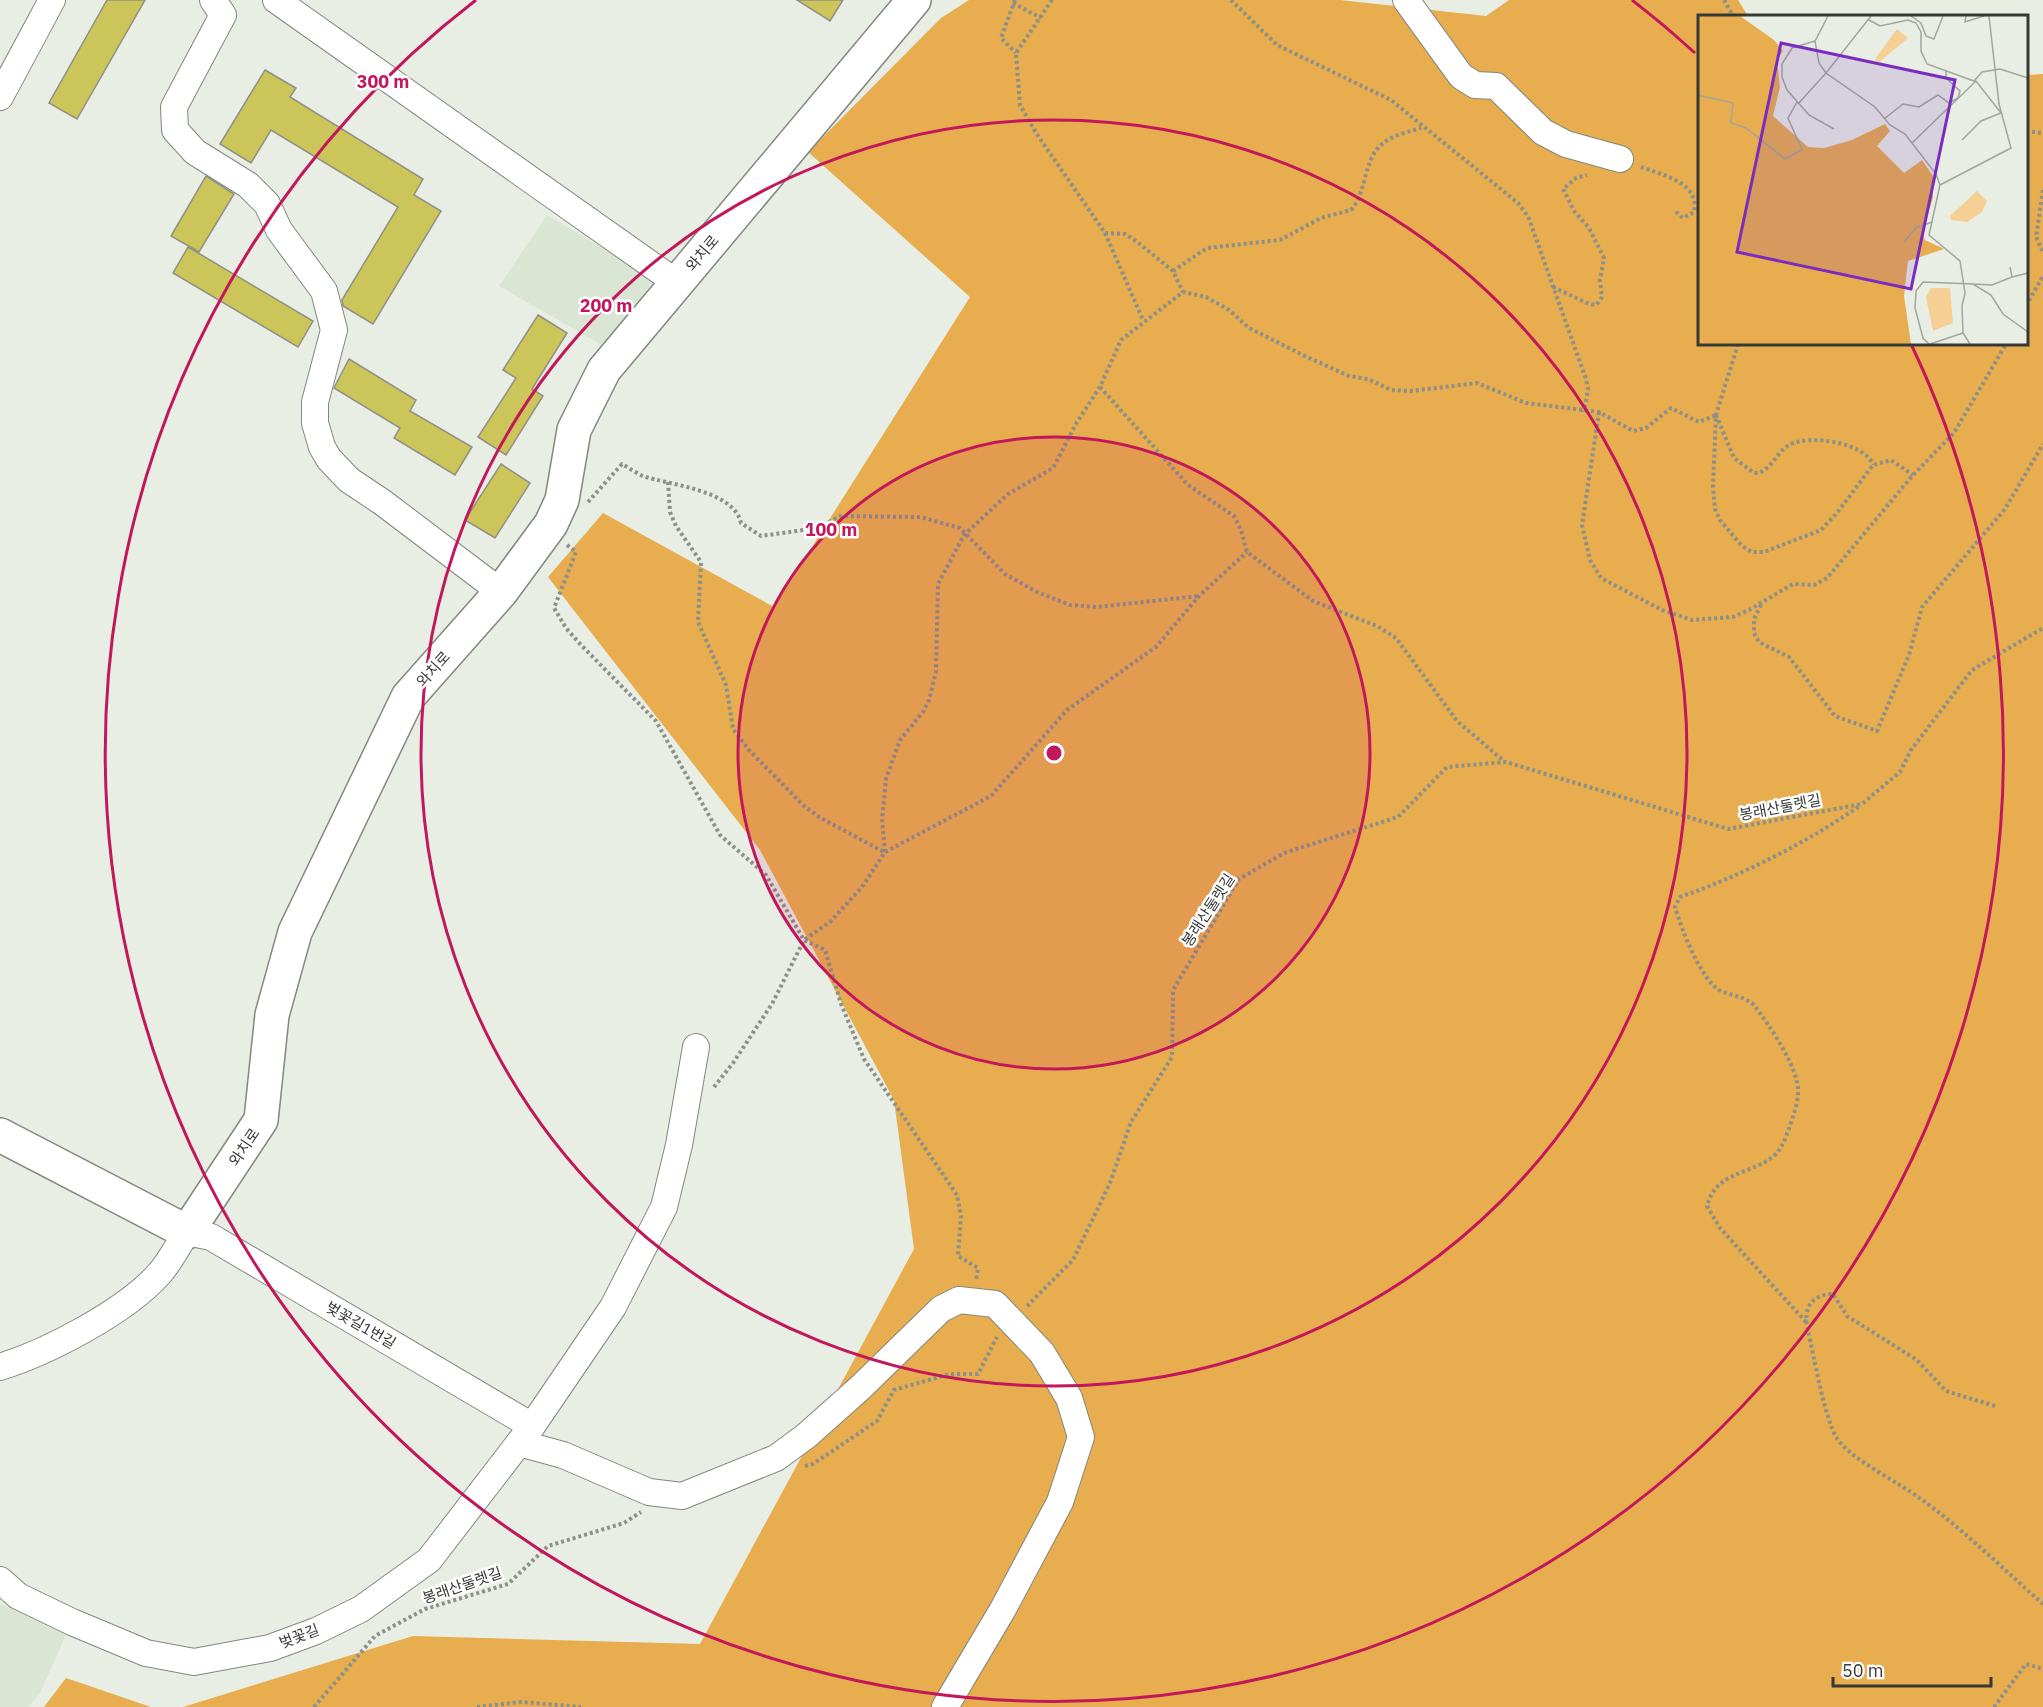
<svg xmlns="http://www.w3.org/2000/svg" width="2043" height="1707" font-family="'IBM Plex Sans','Noto Sans KR',sans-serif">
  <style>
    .built { fill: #dae5d4 }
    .forest { fill: #e7ad4e }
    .building { fill: #ccc559; stroke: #919086; stroke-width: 1.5 }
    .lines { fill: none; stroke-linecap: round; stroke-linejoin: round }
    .minor-casing { stroke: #82887e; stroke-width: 28 }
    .major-casing { stroke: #82887e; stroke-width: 36 }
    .path { stroke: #8c9089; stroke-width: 4; stroke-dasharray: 3 3; stroke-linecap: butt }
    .minor { stroke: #fff; stroke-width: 26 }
    .major { stroke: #fff; stroke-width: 33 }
    .ring { fill: none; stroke: #c2185b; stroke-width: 3 }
    .labels { text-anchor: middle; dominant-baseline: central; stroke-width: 5; stroke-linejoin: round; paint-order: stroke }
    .street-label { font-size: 15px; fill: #363935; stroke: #fff }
    .inset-road { fill: none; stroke: #a1a69e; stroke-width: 1.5 }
    .view { fill: #7b2cbf; fill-opacity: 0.15; stroke: #7b2cbf; stroke-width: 3 }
    .inset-edge { fill: none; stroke: #363935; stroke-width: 3 }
    .centre { fill: #c2185b; stroke: #fff; stroke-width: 3 }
    .ring-label { font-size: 18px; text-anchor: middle; font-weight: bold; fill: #c2185b; stroke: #fff; stroke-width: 5; stroke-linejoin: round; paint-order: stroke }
  </style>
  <rect width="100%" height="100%" fill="#e8eee4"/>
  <!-- built -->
  <g class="built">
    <polygon points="547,215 654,279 607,348 499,286"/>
    <polygon points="0,1604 69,1628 40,1693 28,1707 0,1707"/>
  </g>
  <!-- forest -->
  <g class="forest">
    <polygon points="969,0 1340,0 1486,16 1509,0 1738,0 1748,16 1700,16 1700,344 2026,344 2027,75 2043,74 2043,1707 183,1707 413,1636 700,1644 914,1249 894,1100 760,850 548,577 603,513 774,607 970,297 808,152 941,18"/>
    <polygon points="66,1678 151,1707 44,1707"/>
  </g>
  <!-- building -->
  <g class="building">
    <polygon points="107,0 145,0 77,119 49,103"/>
    <polygon points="797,0 843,0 830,21"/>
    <polygon points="265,70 296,88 290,97 423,179 414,195 441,211 373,324 343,306 342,300 398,207 271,130 251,163 220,144"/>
    <polygon points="206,176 234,194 199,252 171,236"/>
    <polygon points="188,247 313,321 298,347 173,273"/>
    <polygon points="538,315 567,333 532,389 543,396 506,455 478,437 516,378 503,370"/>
    <polygon points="349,359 416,400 410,411 472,447 455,475 394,438 400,428 334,388"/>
    <polygon points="501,464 530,483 495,538 465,520"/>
  </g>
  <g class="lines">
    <defs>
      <g id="minor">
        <polyline points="213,0 223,15 174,107 175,130 195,152 248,185 267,204 279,230 324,291 334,330 315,402 315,423 322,447 329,459 349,480 382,502 501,592"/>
        <polyline points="276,0 677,283"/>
        <polyline points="1406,0 1461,76 1475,85 1496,86 1543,132 1566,144 1620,159"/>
        <polyline points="0,97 52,0"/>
        <path d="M0,1367C48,1352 125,1312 159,1274C170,1262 178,1245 187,1232L211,1237L532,1426"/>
        <polyline points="519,1443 563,1455 649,1492 682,1496 776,1458 806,1436 861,1387 941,1309 959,1300 995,1304 1042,1353 1069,1398 1081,1437 1060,1502 1003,1609 945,1707"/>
        <polyline points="0,1580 18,1596 72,1622 146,1653 194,1662 270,1648 316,1631 361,1609 429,1560 532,1426 613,1307 664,1207 679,1145 696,1047"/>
      </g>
      <polyline id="major" points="0,1135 187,1232 261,1120 272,1015 295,932 408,697 501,592 551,524 562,500 574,430 604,370 914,0"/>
    </defs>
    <!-- minor casing -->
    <use href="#minor" class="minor-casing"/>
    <!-- major casing -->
    <use href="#major" class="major-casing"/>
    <!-- path -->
    <g class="path">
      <polyline points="1015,0 1001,38 1016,53"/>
      <polyline points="1052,0 1016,53 1020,105 1036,133 1105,233 1143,320"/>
      <polyline points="1231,0 1277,45 1391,100 1518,203 1528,216 1586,379 1588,389 1584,412"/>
      <polyline points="1724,0 1733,16"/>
      <polyline points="1013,3 1041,18"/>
      <polyline points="2026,131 2043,133"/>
      <path d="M1641,167C1662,175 1700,182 1694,212L1683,218L1674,210"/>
      <polyline points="2043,190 2036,237 2043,252"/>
      <polyline points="1105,233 1125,234 1136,241 1173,271 1183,292"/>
      <path d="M1173,271L1207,248L1280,240L1321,218L1351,210C1367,192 1363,161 1381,145C1392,135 1408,132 1421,128"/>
      <polyline points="1553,287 1589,304 1596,305 1602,297 1600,280 1604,258 1589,228 1574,211 1563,189 1576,178 1587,175"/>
      <polyline points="2026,306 2043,276"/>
      <polyline points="1738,344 1716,415 1713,487 1715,509 1720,520 1742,546 1752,552 1764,552 1821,530 1837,513 1873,465 1891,460 1913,475"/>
      <polyline points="1100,387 1188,485 1234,516 1241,530 1247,552 1313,601 1377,626 1396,638 1457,721 1505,762"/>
      <polyline points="1599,412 1582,525 1590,560 1601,578 1662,610 1692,620 1733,617 1749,610 1793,584 1814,585 1827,578 1913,475 1954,433 2006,344"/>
      <path d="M1716,415L1734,458L1754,473C1770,474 1776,452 1789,445C1808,434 1865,442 1873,465"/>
      <polyline points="668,482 670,512 676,526 701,562 698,622 726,685 733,729 749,750 804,806 819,817 884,852"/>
      <path d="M588,502L622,464C629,468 636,473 643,476C669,485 734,490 741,523L761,536L818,528L840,516L920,517L960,528L1005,574L1037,592L1070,605L1097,607L1199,596"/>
      <polyline points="567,545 576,552 554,608 566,628 581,645 656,721 720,835 766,875 804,940 825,950 841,1004 864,1059 957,1195 961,1216 958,1256 978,1268 976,1281"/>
      <polyline points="1761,605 1754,619 1754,633 1759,642 1789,657 1835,716 1877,731 1909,655 1922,607 2005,509 2043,444"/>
      <polyline points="885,852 882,819 886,779 900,740 923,712 929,700 936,672 938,584 964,535 1008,494 1053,468 1077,422 1100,387 1121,340 1183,292 1206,297 1229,310 1249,328 1307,357 1349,376 1368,379 1391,390 1411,391 1477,383 1526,403 1599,412 1633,431 1646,428 1671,408 1699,422 1716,415"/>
      <polyline points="714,1087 733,1063 772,1004 804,940 830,922 862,887 885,852 991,796 1067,710 1156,647 1199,596 1247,552"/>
      <polyline points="1027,1306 1073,1260 1110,1183 1131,1122 1172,1057 1173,990 1239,879 1284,853 1398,817 1447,767 1506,762 1728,829 1862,804 1900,772 1911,750 1972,670 2043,628"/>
      <path d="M1806,1322L1720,1228L1707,1206C1716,1172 1746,1176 1771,1158C1780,1152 1784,1142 1788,1131C1793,1117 1801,1097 1797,1082C1792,1059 1768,1023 1754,1005C1744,996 1731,996 1719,990C1700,978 1681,928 1675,907L1680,897C1743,875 1806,843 1861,805"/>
      <path d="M1995,1406L1946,1391L1917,1360L1847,1316L1833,1294C1810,1295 1803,1309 1808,1330C1814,1357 1824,1415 1836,1437C1848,1458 1900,1483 1921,1499C1964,1530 2003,1569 2043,1604"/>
      <polyline points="805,1466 813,1464 877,1421 894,1390 950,1374 978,1374 997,1337"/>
      <polyline points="314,1707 375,1636 425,1609 508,1584 548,1546 624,1523 641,1512"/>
      <polyline points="477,1707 521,1702 581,1707"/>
      <polyline points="1994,1707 2026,1664 2043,1669"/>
    </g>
    <!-- minor -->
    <use href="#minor" class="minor"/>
    <!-- major -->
    <use href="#major" class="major"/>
  </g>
  <!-- distance rings -->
  <circle cx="1054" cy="753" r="316" fill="#c2185b" fill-opacity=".12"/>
  <g class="ring">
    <circle cx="1054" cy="753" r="316"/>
    <circle cx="1054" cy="753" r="633"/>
    <path d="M1632 0A949 949 0 0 1 1695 53M1911 344A949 949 0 1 1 476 0"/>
  </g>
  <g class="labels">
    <!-- street labels -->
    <g class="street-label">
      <text transform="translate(702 253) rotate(-50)">와치로</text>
      <text transform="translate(433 669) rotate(-48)">와치로</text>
      <text transform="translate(1780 807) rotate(-11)">봉래산둘렛길</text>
      <text transform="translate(1208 910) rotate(-57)">봉래산둘렛길</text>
      <text transform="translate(244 1147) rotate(-56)">와치로</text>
      <text transform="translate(361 1325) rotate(30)">벚꽃길1번길</text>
      <text transform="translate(462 1585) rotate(-19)">봉래산둘렛길</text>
      <text transform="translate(299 1636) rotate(-21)">벚꽃길</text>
    </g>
  </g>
  <!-- overview -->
  <g transform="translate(1698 15)">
    <rect width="330" height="330" fill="#e8eee4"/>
    <path d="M199,14L210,23L180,48L177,44ZM279,176L289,186L284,197L269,207L253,205L252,201ZM233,273H252L255,308L235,316L228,282Z" fill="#f6cf94"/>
    <path d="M0,1H42L76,25L85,36L79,45L82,72L75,101L110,132L126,133L154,125L187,109L192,116L179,131L206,158L224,145L235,161V183L224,217L227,225L246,234L210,246L206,281L213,329H0Z" fill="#e7ad4e"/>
    <path class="inset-road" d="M173,1L128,58L177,92L192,110L207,119L238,159L242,170L231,220L262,246L267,278L264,291L265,318L272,329M213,1L223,8L228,21L236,24L245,1M268,1L267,7L286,1M171,5L182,11L210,5L218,8L223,17V36L229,49L276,66L284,57L302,54L330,63M117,26L94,33L84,49V62L89,75L111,100L136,114M0,80L35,88L33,108L48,113L87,144L104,135L90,103L99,87M100,89L128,58L121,48L117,26L130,1M186,104L205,89L221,92L240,80L251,88L260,83L262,76L248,63V55M264,125L283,106L303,98M214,128L278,66L303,98M242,170L313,133L301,89L291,1M206,227L218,213L234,207M312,252L314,262L330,258M275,269L294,270L314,262M231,329L225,323L217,293L218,276L225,267L275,269L293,280L305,299L330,317M232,329L265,318"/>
    <path class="view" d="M83,28L257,65L213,274L39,237Z"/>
    <rect width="330" height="330" class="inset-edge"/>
  </g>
  <circle cx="1054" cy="753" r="9" class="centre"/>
  <g class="ring-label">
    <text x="383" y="88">300 m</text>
    <text x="606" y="312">200 m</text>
    <text x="831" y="536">100 m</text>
  </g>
  <!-- scale -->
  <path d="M1833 1677v9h158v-9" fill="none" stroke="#363935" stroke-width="3"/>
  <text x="1842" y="1677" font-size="18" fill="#363935" stroke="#ffffff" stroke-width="4.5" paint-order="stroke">50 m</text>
</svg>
